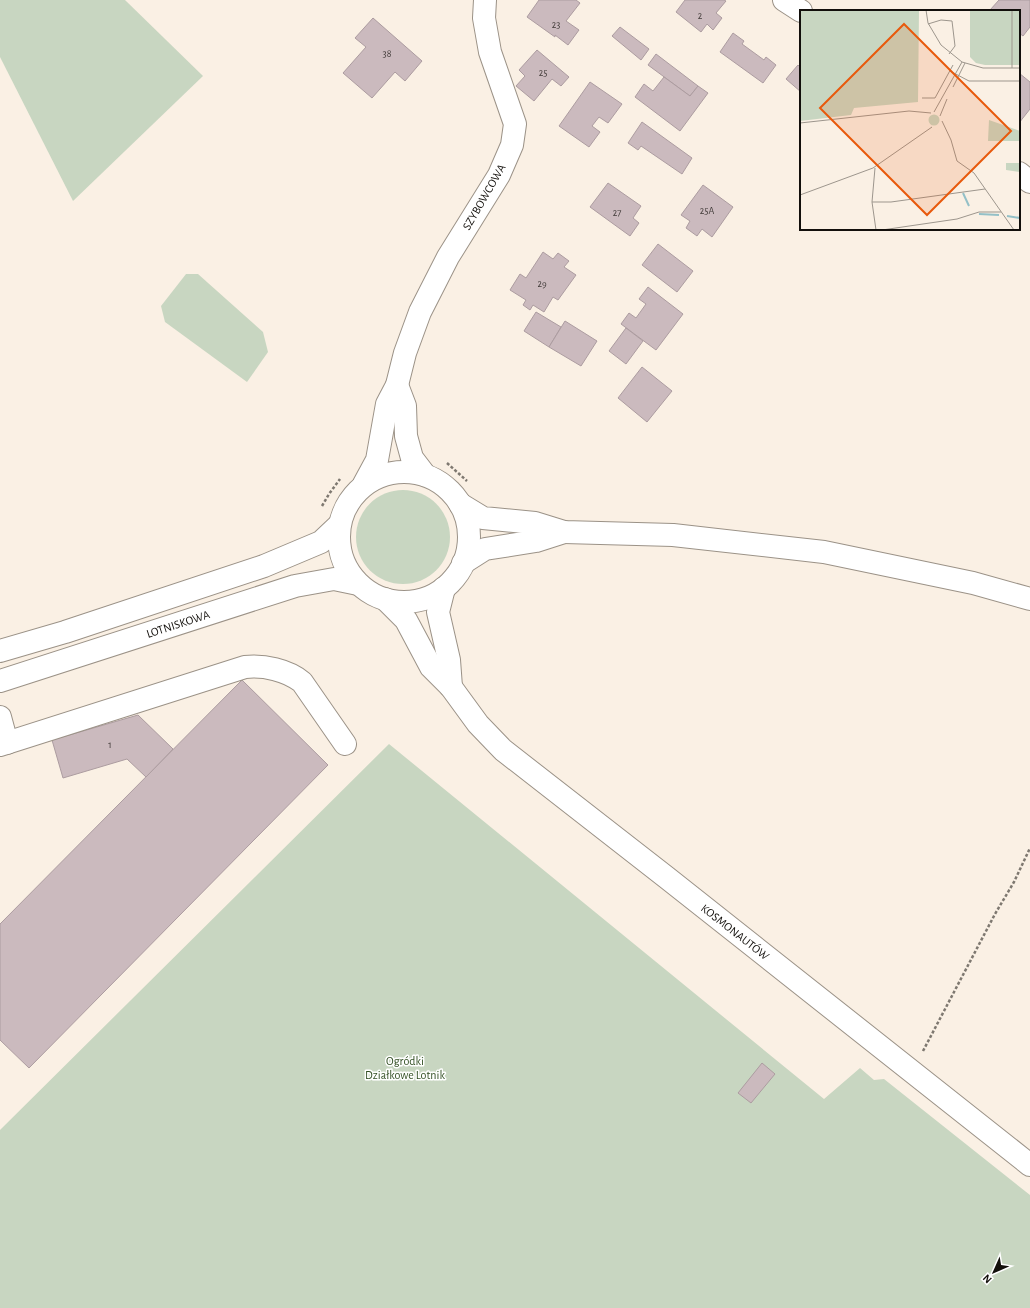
<svg xmlns="http://www.w3.org/2000/svg" width="1030" height="1308" font-family="'Alegreya Sans',sans-serif">
  <style>
    .green { fill: #c8d6c1 }
    .building { fill: #cbbabe; stroke: #ac9ca0 }
    .lines { fill: none; stroke-linecap: round; stroke-linejoin: round }
    .minor-casing { stroke: #9b9287; stroke-width: 24 }
    .major-casing { stroke: #9b9287; stroke-width: 24 }
    .path { stroke: #7e7870; stroke-width: 2.5; stroke-dasharray: 3 2; stroke-linecap: butt }
    .minor { stroke: #fff; stroke-width: 22 }
    .major { stroke: #fff; stroke-width: 22 }
    .labels { text-anchor: middle; dominant-baseline: central; stroke-width: 3; stroke-linejoin: round; paint-order: stroke }
    .number-label { font-size: 10px; fill: #403a38 }
    .street-label { font-size: 12px; fill: #120f0b; stroke: #fff }
    .park-label { font-size: 12px; fill: #324f23; stroke: #fff }
    .inset-river { fill: none; stroke: #94c0c7; stroke-width: 2 }
    .inset-road { fill: none; stroke: #9d968d; stroke-width: 1 }
    .view { fill: #e8590c; fill-opacity: 0.15; stroke: #e8590c; stroke-width: 2 }
    .inset-edge { fill: none; stroke: #120f0b; stroke-width: 2 }
  </style>
  <rect width="100%" height="100%" fill="#faf0e4"/>
  <!-- green -->
  <g class="green">
    <polygon points="0,0 125,0 203,76 73,201 0,57"/>
    <polygon points="186,274 198,274 263,332 268,352 247,382 165,322 161,306"/>
    <circle cx="403" cy="537" r="47"/>
    <polygon points="389,744 824,1099 860,1068 874,1080 884,1079 1030,1195 1030,1308 0,1308 0,1130"/>
  </g>
  <!-- building -->
  <g class="building">
    <polygon points="539,0 576,0 580,3 566,21 579,30 568,45 555,35 555,37 527,17"/>
    <polygon points="685,0 724,0 726,1 716,13 722,18 713,30 707,24 701,32 676,12"/>
    <polygon points="999,0 1030,0 1030,27 1023,36 1019,33 1019,11 990,10"/>
    <polygon points="373,18 422,61 405,81 395,72 372,98 343,73 366,47 355,38"/>
    <polygon points="620,27 649,49 641,60 612,36"/>
    <polygon points="733,33 744,41 742,44 764,60 766,57 776,65 763,83 720,52"/>
    <polygon points="537,50 569,77 561,86 552,79 534,101 516,86 525,76 519,70"/>
    <polygon points="656,54 698,86 690,96 648,65"/>
    <polygon points="798,65 801,68 801,92 786,79"/>
    <polygon points="1019,73 1030,82 1030,109 1019,123"/>
    <polygon points="664,77 690,96 698,86 708,93 680,131 635,97 644,84 653,91"/>
    <polygon points="590,82 622,104 608,123 599,117 592,126 600,132 589,147 559,126"/>
    <polygon points="642,122 692,158 682,174 641,146 638,150 628,143"/>
    <polygon points="608,183 641,206 633,218 639,223 630,236 590,207"/>
    <polygon points="703,185 733,207 712,237 702,229 697,236 686,228 690,221 681,215"/>
    <polygon points="658,244 693,271 677,292 642,265"/>
    <polygon points="543,252 553,259 558,253 569,261 564,267 576,275 558,300 553,297 544,312 533,305 530,310 523,305 526,300 510,290 520,274 526,278"/>
    <polygon points="648,287 683,314 656,350 621,324 629,313 636,318 646,304 639,299"/>
    <polygon points="536,312 561,327 549,347 524,331"/>
    <polygon points="565,321 597,341 581,366 549,347"/>
    <polygon points="626,328 643,341 626,364 609,351"/>
    <polygon points="642,367 672,391 647,422 618,398"/>
    <polygon points="242,680 328,765 29,1068 0,1040 0,924"/>
    <polygon points="138,715 173,749 146,777 127,759 63,778 52,740"/>
    <polygon points="762,1063 775,1074 751,1103 738,1093"/>
  </g>
  <g class="lines">
    <defs>
      <g id="minor">
        <polyline points="784,0 801,11"/>
        <polyline points="1019,173 1030,182"/>
        <polyline points="397,385 405,406 406,436 412,458 425,475"/>
        <polyline points="364,484 377,460 387,404 397,385 405,353 420,312 448,257 499,175 512,145 515,124 490,52 484,18 485,0"/>
        <polyline points="444,588 438,612 449,660 451,687"/>
        <polyline points="385,599 406,620 431,667 451,687 478,724 503,750 666,877 1030,1165"/>
        <polyline points="0,717 7,743"/>
        <path d="M0,745L245,667C264,665 287,670 302,682L345,744"/>
      </g>
      <g id="major">
        <circle cx="404" cy="537" r="65"/>
        <polyline points="460,504 483,518 535,523 564,532 673,535 824,552 973,583 1030,599"/>
        <polyline points="463,563 485,549 536,541 564,532"/>
        <polyline points="0,651 65,632 264,566 321,542 339,525"/>
        <polyline points="0,681 295,586 334,579 358,584"/>
      </g>
    </defs>
    <!-- minor casing -->
    <use href="#minor" class="minor-casing"/>
    <!-- major casing -->
    <use href="#major" class="major-casing"/>
    <!-- path -->
    <g class="path">
      <polyline points="447,463 467,481"/>
      <polyline points="322,506 329,494 340,479"/>
      <polyline points="923,1051 995,914 1014,882 1030,848"/>
    </g>
    <!-- minor -->
    <use href="#minor" class="minor"/>
    <!-- major -->
    <use href="#major" class="major"/>
  </g>
  <g class="labels">
    <!-- number labels -->
    <g class="number-label">
      <text x="700" y="16">2</text>
      <text x="556" y="25">23</text>
      <text x="387" y="54">38</text>
      <text x="543" y="73">25</text>
      <text x="707" y="211">25A</text>
      <text x="617" y="213">27</text>
      <text x="542" y="284">29</text>
      <text x="110" y="745">1</text>
    </g>
    <!-- street labels -->
    <g class="street-label">
      <text transform="translate(484 197) rotate(-60)">SZYBOWCOWA</text>
      <text transform="translate(178 624) rotate(-18)">LOTNISKOWA</text>
      <text transform="translate(735 932) rotate(38)">KOSMONAUTÓW</text>
    </g>
    <!-- park labels -->
    <g class="park-label">
      <text x="405" y="1061">Ogródki<tspan x="405" dy="14">Działkowe Lotnik</tspan></text>
    </g>
  </g>
  <!-- overview -->
  <g transform="translate(800 10)">
    <rect width="220" height="220" fill="#faf0e4"/>
    <path d="M0,0H119L118,92L54,98L51,105L0,111ZM170,0H220V55H185L176,53L170,47ZM128.5 110a5.5 5.5 0 1 1 11 0a5.5 5.5 0 1 1-11 0ZM189,110L220,121V131H188ZM206,153H220V162L206,160Z" fill="#c8d6c1"/>
    <path class="inset-river" d="M163,183L169,196M179,204L199,205M207,206L220,208"/>
    <path class="inset-road" d="M126,0L128,13L141,35L162,52M128,14L141,10L152,11L155,36L149,44M212,58V0M150,61L169,71H220M153,77L165,53M122,88H135L153,55M134,102L162,52L183,58H220M140,106L147,89M142,111L151,130L157,151L174,163L214,220M0,113L109,101L131,103M75,158L72,192L76,220M0,185L73,158L132,117M72,192H91L185,179M82,220L157,209L179,202H201"/>
    <path class="view" d="M104,14L211,121L127,205L20,98Z"/>
    <rect width="220" height="220" class="inset-edge"/>
  </g>
  <!-- north arrow -->
  <g transform="translate(994 1272) rotate(225)" stroke="#ffffff" stroke-width="3" paint-order="stroke">
  <path d="M0-3L7 15L0 10L-7 15Z" fill="#120f0b"/>
  <text y="-6" font-size="11" font-weight="bold" text-anchor="middle" fill="#120f0b">N</text>
  </g>
</svg>
